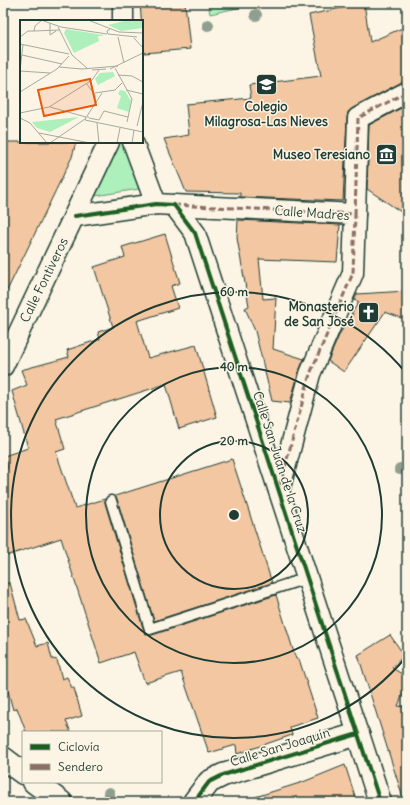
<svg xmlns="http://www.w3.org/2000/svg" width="410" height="805" font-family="Delius,sans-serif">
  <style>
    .green { fill: #adf0bb; stroke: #669678 }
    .building { fill: #f3c7a2; stroke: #1f3d34 }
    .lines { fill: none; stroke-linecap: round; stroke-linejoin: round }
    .lane-casing { stroke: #1f3d34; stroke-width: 13 }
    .street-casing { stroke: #1f3d34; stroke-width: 23 }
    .secondary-casing { stroke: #1f3d34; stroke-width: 25 }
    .lane { stroke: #fcf5e5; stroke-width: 10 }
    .street { stroke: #fcf5e5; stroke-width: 20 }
    .secondary { stroke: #fcf5e5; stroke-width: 22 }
    .quiet { stroke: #8d6e63; stroke-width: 3; stroke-dasharray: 6 3; stroke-linecap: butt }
    .cycleway-casing { stroke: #fcf5e5; stroke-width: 6 }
    .cycleway { stroke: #1b5e20; stroke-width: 4 }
    .tree { fill: #8e9f8f }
    .ring { fill: none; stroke: #1f3d34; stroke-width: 2 }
    .labels { text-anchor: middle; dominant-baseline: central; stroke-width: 3; stroke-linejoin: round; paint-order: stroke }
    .poi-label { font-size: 13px; font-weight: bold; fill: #1f3d34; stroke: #fcf5e5; text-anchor: end }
    .street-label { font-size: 13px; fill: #1f3d34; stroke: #fcf5e5 }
    .inset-road { fill: none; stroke: #a4ab9e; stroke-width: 1 }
    .view { fill: #e8590c; fill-opacity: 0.15; stroke: #e8590c; stroke-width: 2 }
    .inset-edge { fill: none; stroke: #1f3d34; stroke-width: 2 }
    .centre { fill: #1f3d34; stroke: #fcf5e5; stroke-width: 2 }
    .ring-label { font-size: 12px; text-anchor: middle; font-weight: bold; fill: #1f3d34; stroke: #fcf5e5; stroke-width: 3; stroke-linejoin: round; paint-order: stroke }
  </style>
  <rect width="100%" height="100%" fill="#fcf5e5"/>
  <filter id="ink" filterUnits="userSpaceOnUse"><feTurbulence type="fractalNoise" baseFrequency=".025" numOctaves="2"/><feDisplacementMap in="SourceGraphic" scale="8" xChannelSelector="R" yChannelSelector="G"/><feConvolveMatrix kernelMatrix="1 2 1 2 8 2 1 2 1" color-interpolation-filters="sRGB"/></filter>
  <g filter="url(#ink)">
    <!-- green -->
    <g class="green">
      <polygon points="208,3 260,3 210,14"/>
      <polygon points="120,142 125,142 139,189 95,196"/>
    </g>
    <!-- building -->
    <g class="building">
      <polygon points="140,3 185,3 190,49 144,53"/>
      <polygon points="364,3 370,42 407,26 407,81 402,82 353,108 348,112 347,118 343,201 240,197 240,193 186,192 164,139 189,135 186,104 251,98 249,85 321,76 309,15"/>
      <polygon points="407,105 407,216 367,189 369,125"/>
      <polygon points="3,142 76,142 72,157 3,299"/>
      <polygon points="238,220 340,225 337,262 259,259 263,299 276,298 273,349 304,359 299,371 290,403 272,401 255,331 245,308 249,306 237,238"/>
      <polygon points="165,234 180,283 171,286 178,308 137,321 148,358 196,345 217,417 179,429 166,384 56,419 65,449 56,452 75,508 105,499 105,503 144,631 146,634 152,635 276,595 296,659 299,659 318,718 290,727 292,735 237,754 236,745 209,753 181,672 145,683 134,652 101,663 61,538 3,557 3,476 8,467 4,456 28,448 12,391 27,385 21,370 69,357 67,350 100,339 98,332 113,327 94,267 125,257 122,247"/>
      <polygon points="407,291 407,320 385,312 344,372 328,361 340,333 353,314 351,314 359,302 354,300 357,294"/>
      <polygon points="232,459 272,583 154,621 117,499 115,496"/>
      <polygon points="3,583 10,583 20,620 26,619 37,646 48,643 52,659 57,660 62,679 67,677 72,688 74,688 82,716 66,721 71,732 26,732 17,708 13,710 8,691 3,693"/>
      <polygon points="390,635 404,655 392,668 407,677 407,684 398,706 407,707 407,797 403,798 358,655"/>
      <polygon points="345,765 357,802 253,802 252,798 303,782"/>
    </g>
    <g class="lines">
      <defs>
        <polyline id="lane" points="111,501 150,629 307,578"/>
        <g id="street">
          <polyline points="123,21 123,3"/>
          <polyline points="133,142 156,204"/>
          <polyline points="174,205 355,214 353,273 310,374 279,491"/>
          <polyline points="355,214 358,118 407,92"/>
          <polyline points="75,216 156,204 174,205 195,233 358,734"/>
          <polyline points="3,366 109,142"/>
        </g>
        <g id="secondary">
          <polyline points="3,758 23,773"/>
          <polyline points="34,782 61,802"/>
          <polyline points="194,802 209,782 223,775 358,734 380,802"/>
        </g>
      </defs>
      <!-- lane casing -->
      <use href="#lane" class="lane-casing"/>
      <!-- street casing -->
      <use href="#street" class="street-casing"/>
      <!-- secondary casing -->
      <use href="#secondary" class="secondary-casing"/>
      <!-- lane -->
      <use href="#lane" class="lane"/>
      <!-- street -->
      <use href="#street" class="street"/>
      <!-- secondary -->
      <use href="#secondary" class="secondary"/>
      <!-- quiet -->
      <g class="quiet">
        <polyline points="174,205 355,214 353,273 310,374 279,489"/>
        <polyline points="355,214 358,118 407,92"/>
      </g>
      <defs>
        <g id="cycleway">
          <polyline points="75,216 156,204 174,205 195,233 380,802"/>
          <polyline points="194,802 209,782 223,775 358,734"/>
        </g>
      </defs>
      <!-- cycleway casing -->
      <use href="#cycleway" class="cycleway-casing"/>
      <!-- cycleway -->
      <use href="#cycleway" class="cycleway"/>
    </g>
    <!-- trees -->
    <g class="tree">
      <circle cx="256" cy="15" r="6"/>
      <circle cx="208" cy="25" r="6"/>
      <circle cx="400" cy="469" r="6"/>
      <circle cx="109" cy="793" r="6"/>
    </g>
  </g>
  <!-- distance rings -->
  <g class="ring">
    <circle cx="234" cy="515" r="74"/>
    <circle cx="234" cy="515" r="148"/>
    <path d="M406 657A223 223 0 1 1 406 373"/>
  </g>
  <!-- icons -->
  <defs>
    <symbol id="school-square" viewBox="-11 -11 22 22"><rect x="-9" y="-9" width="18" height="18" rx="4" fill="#1f3d34" stroke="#fcf5e5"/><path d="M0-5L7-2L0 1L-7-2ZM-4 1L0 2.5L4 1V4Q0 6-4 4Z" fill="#fff"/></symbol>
    <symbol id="museum-square" viewBox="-11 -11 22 22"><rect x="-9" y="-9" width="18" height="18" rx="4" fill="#1f3d34" stroke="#fcf5e5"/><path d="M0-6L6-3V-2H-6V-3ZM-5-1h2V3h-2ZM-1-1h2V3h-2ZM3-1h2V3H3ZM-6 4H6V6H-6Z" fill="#fff"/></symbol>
    <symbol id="church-square" viewBox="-11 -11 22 22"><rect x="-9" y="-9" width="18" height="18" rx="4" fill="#1f3d34" stroke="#fcf5e5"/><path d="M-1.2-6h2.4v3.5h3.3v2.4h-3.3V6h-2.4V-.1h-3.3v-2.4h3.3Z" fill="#fff"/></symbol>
  </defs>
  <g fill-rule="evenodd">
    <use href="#school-square" x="254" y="72" width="25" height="25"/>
    <use href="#museum-square" x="374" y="142" width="25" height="25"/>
    <use href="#church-square" x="356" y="300" width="25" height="25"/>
  </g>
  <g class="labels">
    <!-- poi labels -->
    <g class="poi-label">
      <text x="266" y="106" text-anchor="middle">Colegio<tspan x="266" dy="15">Milagrosa-Las Nieves</tspan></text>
      <text x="370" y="154">Museo Teresiano</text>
      <text x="354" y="306">Monasterio<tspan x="354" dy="15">de San José</tspan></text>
    </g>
    <!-- street labels -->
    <g class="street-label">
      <text transform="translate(312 213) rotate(4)">Calle Madres</text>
      <text transform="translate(44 280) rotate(-64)">Calle Fontiveros</text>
      <text transform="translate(280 462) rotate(72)">Calle San Juan de la Cruz</text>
      <text transform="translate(280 747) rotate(-17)">Calle San Joaquín</text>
    </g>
  </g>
  <!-- overview -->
  <g transform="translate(20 20)">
    <rect width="123" height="123" fill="#fcf5e5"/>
    <path d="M108,0H123V8L101,11L88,5ZM46,9L83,15V16H78L79,21L54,33L44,13ZM93,52L95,56L78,65L75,59L80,53ZM100,70L105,71L111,81L109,92L97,88L101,76L98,74ZM59,97L30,112L17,108L12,102Z" fill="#adf0bb"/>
    <path class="inset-road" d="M21,0L41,7L87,14M68,0L99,12L123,13M30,3V15L36,11M38,7L52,35L68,49M90,9L87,11L88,14L117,17M14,11L40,10M0,17L8,11H14L15,6L22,0M98,17L104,43M114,18L123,28M0,24L49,34M2,35L42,44M39,47L62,49L98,46M95,48L112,79L107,102M90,49L123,33M72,50L86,49M0,51L30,53M0,51L3,24M98,55L112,56L123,62M66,63L75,75V80M106,70L123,74M0,72L37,49L49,36M75,73L95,70L102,63M30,87L66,97M0,93L29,87L72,60L79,50M67,96L82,73M69,97H66L65,100L123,112M0,98L10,103L27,123M69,98L79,100L84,91L108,97M77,103L79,123M117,106L123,82M19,113L70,123M30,123L65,99M97,123L100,108M112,123L114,110"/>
    <path class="view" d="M70,59L76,85L24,96L18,70Z"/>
    <rect width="123" height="123" class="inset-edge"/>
  </g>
  <circle cx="234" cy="515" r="6" class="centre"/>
  <g class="ring-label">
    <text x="234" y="296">60 m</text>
    <text x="234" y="371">40 m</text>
    <text x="234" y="445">20 m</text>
  </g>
  <!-- margin -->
  <rect width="410" height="805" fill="none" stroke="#fcf5e5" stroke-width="16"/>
  <rect x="8" y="8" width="394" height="789" fill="none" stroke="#1f3d34" stroke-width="1.5" filter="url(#ink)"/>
  <!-- legend -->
  <rect x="22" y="731" width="140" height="52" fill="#fcf5e5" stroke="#a4ab9e"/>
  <rect x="30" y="744" width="20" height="6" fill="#1b5e20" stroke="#a4ab9e"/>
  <text x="58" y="751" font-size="12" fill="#1f3d34">Ciclovía</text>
  <rect x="30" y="764" width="20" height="6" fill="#8d6e63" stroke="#a4ab9e"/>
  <text x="58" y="771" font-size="12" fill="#1f3d34">Sendero</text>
</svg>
